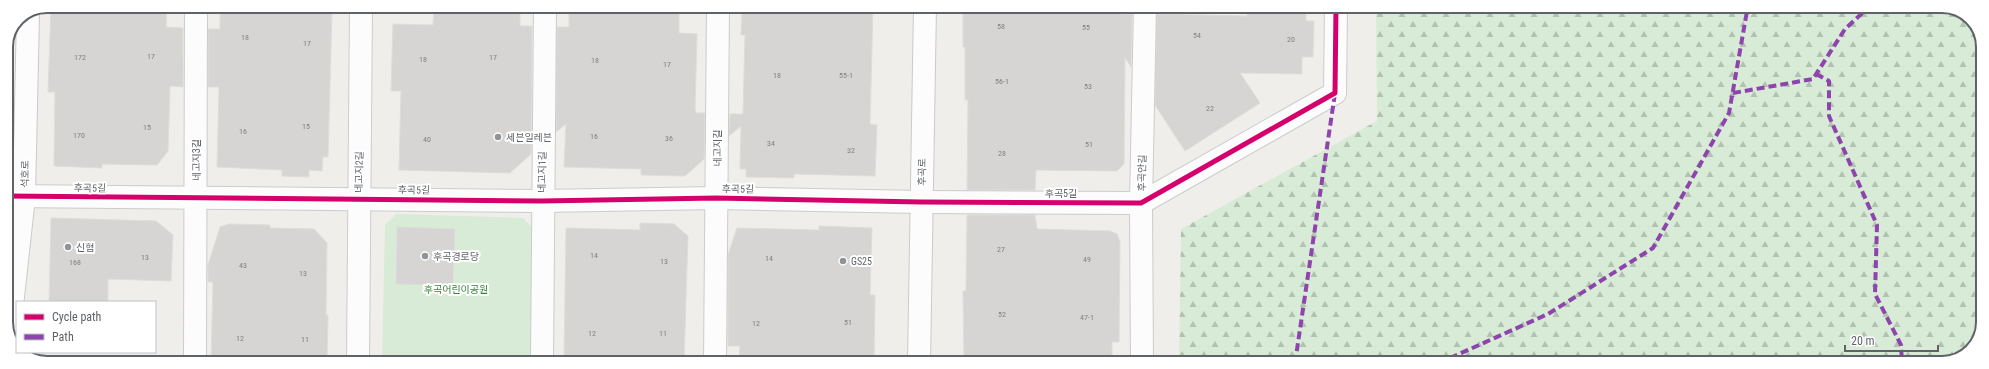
<svg xmlns="http://www.w3.org/2000/svg" width="1989" height="369" font-family="'Roboto Condensed','Noto Sans KR',sans-serif">
  <style>
    .forest { fill: url(#forest-firs) }
    .park { fill: #d8ebd6 }
    .building { fill: #d6d5d3; stroke: #deddd9 }
    .lines { fill: none; stroke-linecap: round; stroke-linejoin: round }
    .street-casing { stroke: #cbcccc; stroke-width: 24 }
    .secondary-casing { stroke: #cacacb; stroke-width: 24 }
    .street { stroke: #fdfcfc; stroke-width: 22 }
    .secondary { stroke: #fdfcfc; stroke-width: 22 }
    .quiet { stroke: #8e44ad; stroke-width: 4; stroke-dasharray: 8 4; stroke-linecap: butt }
    .cycleway-casing { stroke: #fff; stroke-width: 8 }
    .cycleway { stroke: #d6006c; stroke-width: 5 }
    .poi-dot { fill: #919496; stroke: #fff; stroke-width: 1.5 }
    .labels { text-anchor: middle; dominant-baseline: central; stroke-width: 4; stroke-linejoin: round; paint-order: stroke }
    .number-label { font-size: 8px; fill: #7e8184 }
    .poi-label { font-size: 10px; fill: #5f6368; stroke: #fff; text-anchor: start }
    .street-label { font-size: 10px; fill: #5f6368; stroke: #fff }
    .park-label { font-size: 10px; fill: #348238; stroke: #fff }
    .rim { fill: none; stroke: #5f6368; stroke-width: 2 }
  </style>
  <defs>
    <pattern id="forest-firs" width="22" height="20" patternUnits="userSpaceOnUse"><rect width="22" height="20" fill="#d8ebd6"/><path d="M5 1l3.5 6h-7zM16 11l3.5 6h-7z" fill="#b2c2b1"/></pattern>
  </defs>
  <rect width="100%" height="100%" fill="#efeeea"/>
  <!-- forest -->
  <polygon class="forest" points="1376,7 1950,7 1971,18 1983,42 1982,330 1969,353 1942,363 1179,363 1181,229 1377,121"/>
  <!-- park -->
  <polygon class="park" points="396,214 523,218 535,230 531,362 382,362 385,225"/>
  <!-- building -->
  <g class="building">
    <polygon points="51,6 167,6 166,27 183,28 183,87 170,86 168,151 157,165 102,164 102,168 54,166 55,92 48,92"/>
    <polygon points="220,6 317,6 317,10 332,11 328,157 323,157 322,171 309,170 309,177 282,176 282,170 217,167 219,87 208,87 208,29 220,29"/>
    <polygon points="434,6 520,6 520,26 532,26 531,154 510,173 399,170 401,91 391,91 393,24 433,25"/>
    <polygon points="569,6 679,6 679,33 697,34 695,109 696,113 705,113 704,159 685,176 641,175 641,169 564,167 566,124 556,132 557,27 569,27"/>
    <polygon points="742,6 873,6 870,124 877,125 875,176 794,174 794,178 746,177 746,169 740,169 741,126 729,136 730,114 743,114 745,35 741,35"/>
    <polygon points="963,6 1119,6 1119,14 1132,14 1131,67 1125,57 1124,164 1117,171 1036,170 1035,190 967,190 968,100 965,100 965,47 963,47"/>
    <polygon points="1247,6 1306,6 1306,21 1314,21 1313,57 1302,57 1302,74 1240,73 1260,103 1185,151 1155,105 1157,14 1247,16"/>
    <polygon points="967,215 1035,215 1037,229 1110,231 1117,234 1120,242 1119,342 1112,342 1112,363 964,363 963,291 966,291"/>
    <polygon points="51,218 156,221 173,235 171,281 108,279 108,302 49,302"/>
    <polygon points="640,223 674,224 688,236 684,362 617,360 617,362 564,360 566,228 640,230"/>
    <polygon points="229,224 270,225 270,228 314,229 327,243 326,315 328,315 327,362 211,362 213,282 208,282 208,265 220,227"/>
    <polygon points="819,226 872,228 870,295 875,295 874,363 739,363 740,346 728,346 728,255 737,228 819,230"/>
    <polygon points="397,227 455,229 453,285 396,284"/>
  </g>
  <g class="lines">
    <defs>
      <g id="street">
        <polyline points="6,196 542,201 716,198 921,202 1141,203 1335,93 1336,7"/>
        <polyline points="195,362 196,6"/>
        <polyline points="358,362 361,6"/>
        <polyline points="542,362 545,6"/>
        <polyline points="715,363 718,6"/>
        <polyline points="1142,363 1141,203 1145,6"/>
      </g>
      <g id="secondary">
        <polyline points="9,333 24,197 28,14"/>
        <polyline points="919,363 925,6"/>
      </g>
    </defs>
    <!-- street casing -->
    <use href="#street" class="street-casing"/>
    <!-- secondary casing -->
    <use href="#secondary" class="secondary-casing"/>
    <!-- street -->
    <use href="#street" class="street"/>
    <!-- secondary -->
    <use href="#secondary" class="secondary"/>
    <!-- quiet -->
    <g class="quiet">
      <polyline points="1816,74 1829,81 1829,116 1877,225 1875,294 1901,345 1902,363"/>
      <polyline points="1733,93 1813,79 1845,29 1869,7"/>
      <polyline points="1295,363 1335,93"/>
      <polyline points="1439,363 1548,314 1653,248 1729,113 1747,11 1752,7"/>
    </g>
    <defs>
      <polyline id="cycleway" points="6,196 542,201 716,198 921,202 1141,203 1335,93 1336,7"/>
    </defs>
    <!-- cycleway casing -->
    <use href="#cycleway" class="cycleway-casing"/>
    <!-- cycleway -->
    <use href="#cycleway" class="cycleway"/>
  </g>
  <!-- markers -->
  <g class="poi-dot">
    <circle cx="498" cy="137" r="4"/>
    <circle cx="68" cy="247" r="4"/>
    <circle cx="425" cy="256" r="4"/>
    <circle cx="843" cy="261" r="4"/>
  </g>
  <g class="labels">
    <!-- number labels -->
    <g class="number-label">
      <text x="1001" y="26">58</text>
      <text x="1086" y="27">55</text>
      <text x="1197" y="35">54</text>
      <text x="245" y="37">18</text>
      <text x="1291" y="39">20</text>
      <text x="307" y="43">17</text>
      <text x="151" y="56">17</text>
      <text x="80" y="57">172</text>
      <text x="493" y="57">17</text>
      <text x="423" y="59">18</text>
      <text x="595" y="60">18</text>
      <text x="667" y="64">17</text>
      <text x="777" y="75">18</text>
      <text x="846" y="75">55-1</text>
      <text x="1002" y="81">56-1</text>
      <text x="1088" y="86">53</text>
      <text x="1210" y="108">22</text>
      <text x="306" y="126">15</text>
      <text x="147" y="127">15</text>
      <text x="243" y="131">16</text>
      <text x="79" y="135">170</text>
      <text x="594" y="136">16</text>
      <text x="669" y="138">36</text>
      <text x="427" y="139">40</text>
      <text x="771" y="143">34</text>
      <text x="1089" y="144">51</text>
      <text x="851" y="150">32</text>
      <text x="1002" y="153">28</text>
      <text x="1001" y="249">27</text>
      <text x="594" y="255">14</text>
      <text x="145" y="257">13</text>
      <text x="769" y="258">14</text>
      <text x="1087" y="259">49</text>
      <text x="664" y="261">13</text>
      <text x="75" y="262">168</text>
      <text x="243" y="265">43</text>
      <text x="303" y="273">13</text>
      <text x="1002" y="314">52</text>
      <text x="1087" y="317">47-1</text>
      <text x="848" y="322">51</text>
      <text x="756" y="323">12</text>
      <text x="592" y="333">12</text>
      <text x="663" y="333">11</text>
      <text x="240" y="338">12</text>
      <text x="305" y="339">11</text>
    </g>
    <!-- poi labels -->
    <g class="poi-label">
      <text x="506" y="137">세븐일레븐</text>
      <text x="76" y="247">신협</text>
      <text x="433" y="256">후곡경로당</text>
      <text x="851" y="261">GS25</text>
    </g>
    <!-- street labels -->
    <g class="street-label">
      <text transform="translate(717 148) rotate(-90)">네고지길</text>
      <text transform="translate(196 160) rotate(-90)">네고지3길</text>
      <text transform="translate(359 172) rotate(-89)">네고지2길</text>
      <text transform="translate(542 172) rotate(-89)">네고지1길</text>
      <text transform="translate(922 172) rotate(-89)">후곡로</text>
      <text transform="translate(1142 173) rotate(-89)">후곡안길</text>
      <text transform="translate(25 174) rotate(-89)">석호로</text>
      <text transform="translate(90 188) rotate(1)">후곡5길</text>
      <text transform="translate(738 189) rotate(1)">후곡5길</text>
      <text transform="translate(414 190) rotate(1)">후곡5길</text>
      <text x="1061" y="193">후곡5길</text>
    </g>
    <!-- park labels -->
    <g class="park-label">
      <text x="456" y="289">후곡어린이공원</text>
    </g>
  </g>
  <!-- crop -->
  <path d="M0 0H1989V369H0ZM47 13H1942A34 34 0 0 1 1976 47V322A34 34 0 0 1 1942 356H47A34 34 0 0 1 13 322V47A34 34 0 0 1 47 13Z" fill="#fff" fill-rule="evenodd"/>
  <path class="rim" d="M47 13H1942A34 34 0 0 1 1976 47V322A34 34 0 0 1 1942 356H47A34 34 0 0 1 13 322V47A34 34 0 0 1 47 13Z"/>
  <!-- legend -->
  <rect x="16" y="301" width="140" height="52" fill="#ffffff" stroke="#bfc1c3"/>
  <rect x="24" y="314" width="20" height="6" fill="#d6006c" stroke="#bfc1c3"/>
  <text x="52" y="321" font-size="12" fill="#5f6368">Cycle path</text>
  <rect x="24" y="334" width="20" height="6" fill="#8e44ad" stroke="#bfc1c3"/>
  <text x="52" y="341" font-size="12" fill="#5f6368">Path</text>
  <!-- scale -->
  <path d="M1845 345v6h93v-6" fill="none" stroke="#5f6368" stroke-width="2"/>
  <text x="1851" y="345" font-size="12" fill="#5f6368" stroke="#ffffff" stroke-width="3" paint-order="stroke">20 m</text>
</svg>
